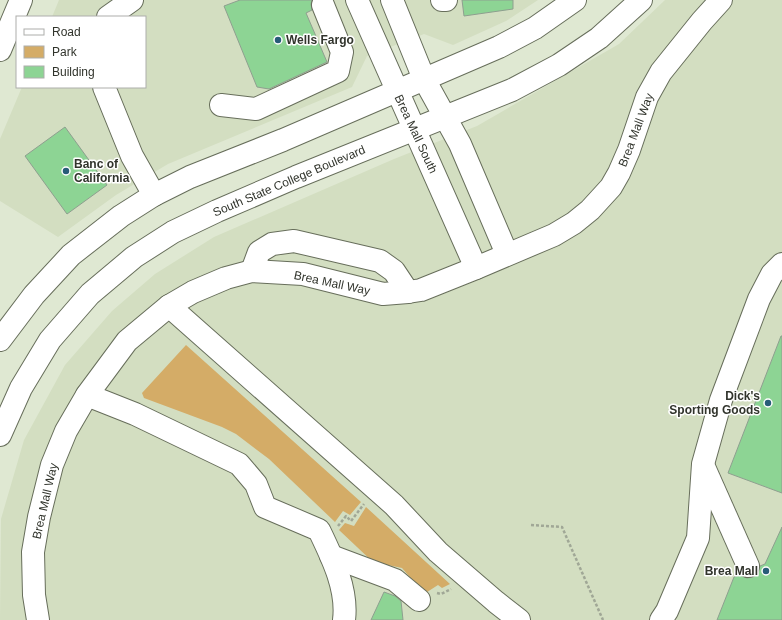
<svg xmlns="http://www.w3.org/2000/svg" width="782" height="620" font-family="Helvetica,sans-serif">
  <style>
    .built { fill: #d3dec1 }
    .green { fill: #d4ac67 }
    .building { fill: #8dd494; stroke: #8e9f8f }
    .lines { fill: none; stroke-linecap: round; stroke-linejoin: round }
    .minor-casing { stroke: #676e5b; stroke-width: 24 }
    .major-casing { stroke: #676e5b; stroke-width: 24 }
    .highway-casing { stroke: #676e5b; stroke-width: 24 }
    .path { stroke: #a0a796; stroke-width: 2.5; stroke-dasharray: 3 2; stroke-linecap: butt }
    .minor { stroke: #fff; stroke-width: 22 }
    .major { stroke: #fff; stroke-width: 22 }
    .highway { stroke: #fff; stroke-width: 22 }
    .poi-dot { fill: #275c78; stroke: #fff; stroke-width: 1.5 }
    .labels { text-anchor: middle; dominant-baseline: central; stroke-width: 3; stroke-linejoin: round; paint-order: stroke }
    .poi-label { font-size: 12px; font-weight: bold; fill: #31342c; stroke: #fff; text-anchor: start }
    .street-label { font-size: 12px; fill: #31342c; stroke: #fff }
  </style>
  <rect width="100%" height="100%" fill="#dfe8d2"/>
  <!-- built -->
  <g class="built">
    <polygon points="59,0 538,0 506,21 453,45 424,34 367,56 352,87 168,164 116,195 58,237 0,201 0,139 22,87 145,87 145,17 52,17"/>
    <polygon points="665,0 782,0 782,620 0,620 1,519 24,440 65,365 112,311 155,274 214,237 394,159 477,126 619,44"/>
  </g>
  <!-- green -->
  <g class="green">
    <polygon points="186,345 361,502 350,515 343,511 335,522 269,459 236,434 222,427 144,398 142,393"/>
    <polygon points="366,507 450,584 442,588 438,585 424,594 402,568 388,565 375,564 339,530 345,523 354,526"/>
  </g>
  <!-- building -->
  <g class="building">
    <polygon points="240,0 312,0 311,4 312,10 306,13 327,62 269,89 257,87 224,6"/>
    <polygon points="462,0 513,0 513,9 464,16"/>
    <polygon points="65,127 107,185 67,214 25,156"/>
    <polygon points="781,336 782,336 782,493 728,473"/>
    <polygon points="782,527 782,620 717,620 734,577 740,575 747,578 753,577 758,574 760,566 765,564"/>
    <polygon points="384,592 395,596 401,601 403,620 371,620"/>
  </g>
  <g class="lines">
    <defs>
      <g id="minor">
        <polyline points="357,0 476,268"/>
        <polyline points="392,0 424,79 460,144 507,254"/>
        <polyline points="442,0 446,0"/>
        <polyline points="108,17 132,0"/>
        <polyline points="104,87 132,156 154,195"/>
        <polyline points="221,105 256,109 338,71 342,52 323,5"/>
        <polyline points="252,271 259,252 272,244 294,241 380,261 394,271 408,292"/>
        <polyline points="169,306 394,505 438,552 496,602 519,620"/>
        <path d="M87,395L135,414L239,464L256,484L265,507L319,530C332,557 348,589 344,620"/>
        <polyline points="704,467 748,566"/>
        <polyline points="331,556 395,580 419,600"/>
        <polyline points="38,620 34,595 33,552 39,517 52,465 66,431 87,395 127,341 169,306 193,292 226,278 252,271 303,274 383,294 408,292 421,290 476,268 554,235 574,223 590,210 611,187 619,173 629,150 647,97 661,72 702,21 721,0"/>
        <polyline points="661,620 667,611 698,538 703,464 721,400 759,299 772,274 782,264"/>
      </g>
      <g id="major">
        <polyline points="0,340 34,295 71,255 121,216 154,195 190,177 283,140 499,47 535,28 575,0"/>
        <polyline points="0,435 21,388 50,340 90,294 134,257 173,232 217,211 296,177 512,90 559,65 599,38 641,0"/>
      </g>
      <polyline id="highway" points="0,50 21,0"/>
    </defs>
    <!-- minor casing -->
    <use href="#minor" class="minor-casing"/>
    <!-- major casing -->
    <use href="#major" class="major-casing"/>
    <!-- highway casing -->
    <use href="#highway" class="highway-casing"/>
    <!-- path -->
    <g class="path">
      <polyline points="531,525 562,527 603,620"/>
      <polyline points="338,526 346,516 351,521 364,504"/>
      <polyline points="437,593 441,594 451,589"/>
    </g>
    <!-- minor -->
    <use href="#minor" class="minor"/>
    <!-- major -->
    <use href="#major" class="major"/>
    <!-- highway -->
    <use href="#highway" class="highway"/>
  </g>
  <!-- markers -->
  <g class="poi-dot">
    <circle cx="278" cy="40" r="4"/>
    <circle cx="66" cy="171" r="4"/>
    <circle cx="768" cy="403" r="4"/>
    <circle cx="766" cy="571" r="4"/>
  </g>
  <g class="labels">
    <!-- poi labels -->
    <g class="poi-label">
      <text x="286" y="40">Wells Fargo</text>
      <text x="74" y="164">Banc of<tspan x="74" dy="14">California</tspan></text>
      <text x="760" y="396" text-anchor="end">Dick's<tspan x="760" dy="14">Sporting Goods</tspan></text>
      <text x="758" y="571" text-anchor="end">Brea Mall</text>
    </g>
    <!-- street labels -->
    <g class="street-label">
      <text transform="translate(636 130) rotate(-69)">Brea Mall Way</text>
      <text transform="translate(416 134) rotate(65)">Brea Mall South</text>
      <text transform="translate(289 181) rotate(-23)">South State College Boulevard</text>
      <text transform="translate(332 283) rotate(12)">Brea Mall Way</text>
      <text transform="translate(45 501) rotate(-77)">Brea Mall Way</text>
    </g>
  </g>
  <!-- legend -->
  <rect x="16" y="16" width="130" height="72" fill="#ffffff" stroke="#adaeab"/>
  <rect x="24" y="29" width="20" height="6" fill="#ffffff" stroke="#adaeab"/>
  <text x="52" y="36" font-size="12" fill="#31342c">Road</text>
  <rect x="24" y="46" width="20" height="12" fill="#d4ac67" stroke="#adaeab"/>
  <text x="52" y="56" font-size="12" fill="#31342c">Park</text>
  <rect x="24" y="66" width="20" height="12" fill="#8dd494" stroke="#adaeab"/>
  <text x="52" y="76" font-size="12" fill="#31342c">Building</text>
</svg>
